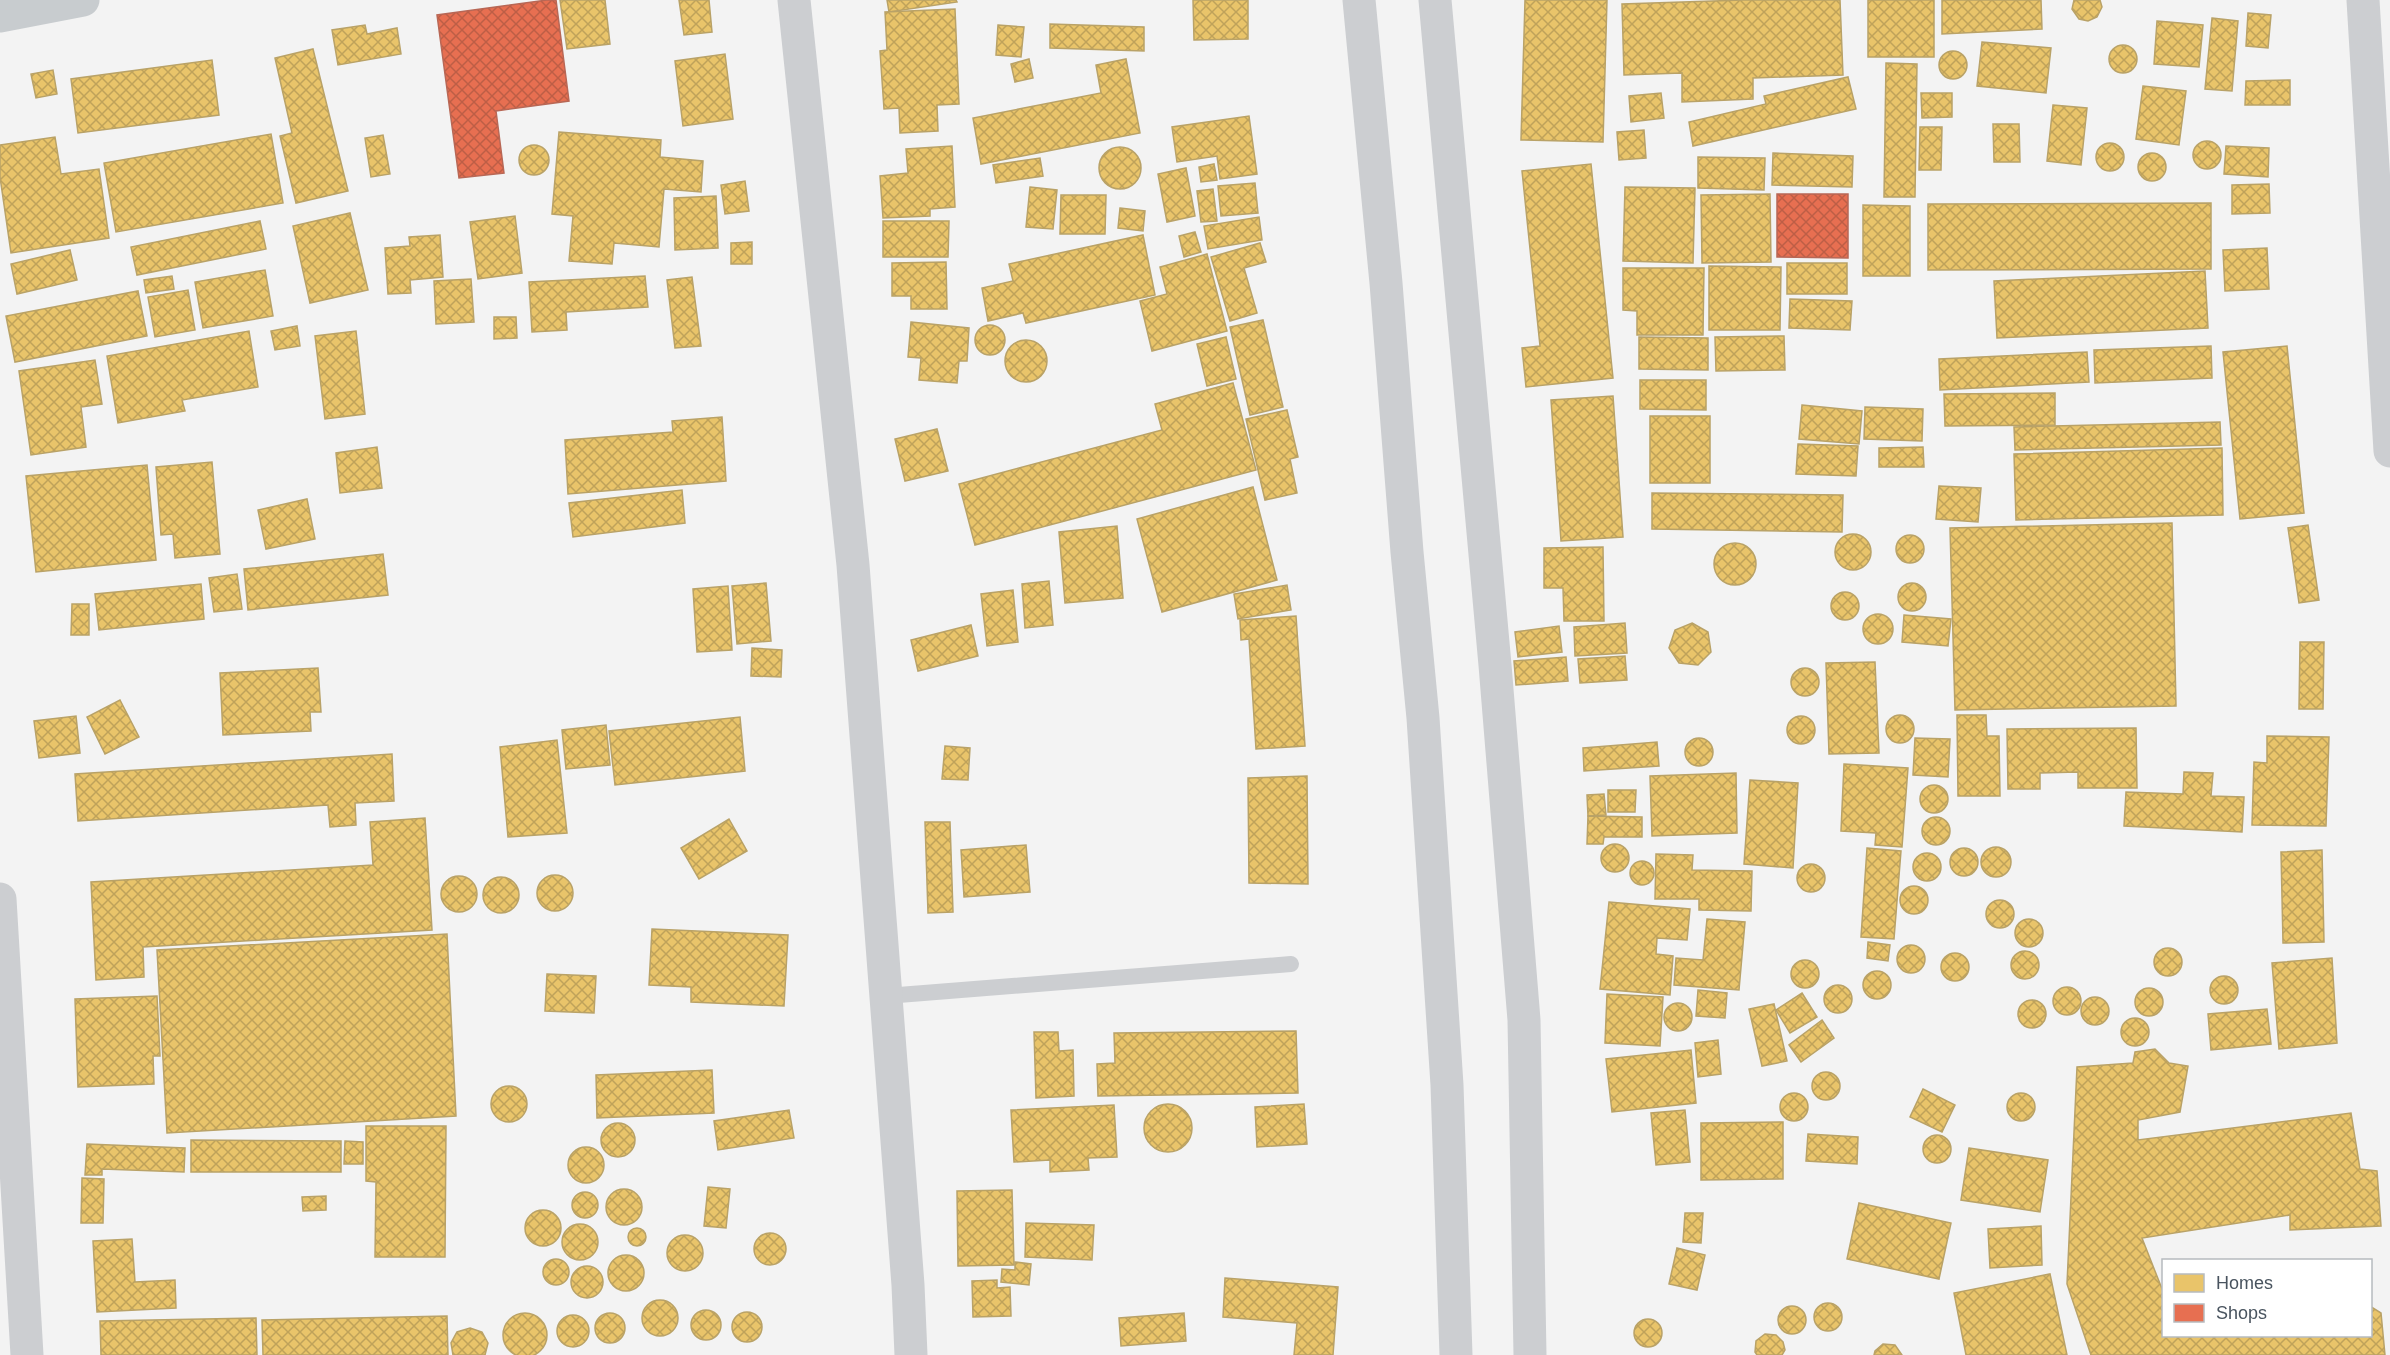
<svg xmlns="http://www.w3.org/2000/svg" width="2390" height="1355" font-family="Helvetica,sans-serif">
  <style>
    .homes { fill: url(#homes-cross-hatch); stroke: #b9a267; stroke-width: 1.5 }
    .shops { fill: url(#shops-cross-hatch); stroke: #b86755; stroke-width: 1.5 }
    .lines { fill: none; stroke-linecap: round; stroke-linejoin: round }
    .lane { stroke: #ccced1; stroke-width: 16 }
    .street { stroke: #ccced1; stroke-width: 33 }
    .primary { stroke: #c8cccf; stroke-width: 33 }
  </style>
  <defs>
    <pattern id="homes-cross-hatch" width="8" height="8" patternUnits="userSpaceOnUse" patternTransform="scale(1.5)"><rect width="8" height="8" fill="#e9c46a"/><path d="M0 0l8 8M0 8l8-8" fill="none" stroke="#bfa25a"/></pattern>
    <pattern id="shops-cross-hatch" width="8" height="8" patternUnits="userSpaceOnUse" patternTransform="scale(1.5)"><rect width="8" height="8" fill="#e76f51"/><path d="M0 0l8 8M0 8l8-8" fill="none" stroke="#bd5e46"/></pattern>
  </defs>
  <rect width="100%" height="100%" fill="#f3f3f3"/>
  <!-- homes -->
  <g class="homes">
    <polygon points="560,0 605,0 610,44 567,49"/>
    <polygon points="679,0 709,0 712,32 684,35"/>
    <polygon points="887,0 956,0 957,2 889,12"/>
    <polygon points="1193,0 1248,0 1248,39 1194,40"/>
    <polygon points="1525,0 1607,0 1603,142 1521,140"/>
    <polygon points="1743,0 1840,0 1843,75 1753,78 1753,99 1682,102 1682,73 1624,75 1622,4"/>
    <rect x="1868" y="0" width="66" height="57"/>
    <polygon points="1942,0 2041,0 2042,29 1942,34"/>
    <polygon points="2074,0 2100,0 2102,7 2097,17 2088,21 2079,19 2072,9"/>
    <polygon points="955,9 959,104 937,105 938,131 900,133 899,108 884,109 880,51 887,50 885,12"/>
    <polygon points="2248,13 2271,15 2268,48 2246,46"/>
    <polygon points="2212,18 2238,21 2232,91 2205,89"/>
    <polygon points="2157,21 2203,25 2199,67 2154,64"/>
    <polygon points="1050,24 1144,27 1144,51 1050,48"/>
    <polygon points="365,25 367,34 397,28 401,54 338,65 332,30"/>
    <polygon points="998,25 1024,27 1021,57 996,55"/>
    <polygon points="1982,42 2051,48 2046,93 1977,86"/>
    <circle cx="2123" cy="59" r="14"/>
    <polygon points="313,49 348,191 296,203 280,136 292,133 275,58"/>
    <circle cx="1953" cy="65" r="14"/>
    <polygon points="725,54 733,119 683,126 675,61"/>
    <polygon points="1029,59 1033,78 1015,82 1011,64"/>
    <polygon points="1126,59 1140,133 981,164 973,118 1101,93 1096,65"/>
    <polygon points="212,60 219,115 78,133 71,79"/>
    <polygon points="1886,63 1917,64 1915,197 1884,197"/>
    <polygon points="53,70 57,94 36,98 31,74"/>
    <polygon points="1848,77 1856,109 1693,146 1689,122 1766,104 1764,96"/>
    <polygon points="2290,80 2290,105 2245,105 2246,81"/>
    <polygon points="2143,86 2186,91 2179,145 2136,139"/>
    <polygon points="1661,93 1664,118 1631,122 1629,96"/>
    <polygon points="1921,93 1952,93 1952,117 1922,118"/>
    <polygon points="2053,105 2087,108 2081,165 2047,161"/>
    <polygon points="1249,116 1257,174 1220,179 1217,156 1177,162 1172,127"/>
    <polygon points="1993,124 2019,124 2020,162 1994,162"/>
    <polygon points="1920,127 1942,127 1941,170 1919,170"/>
    <polygon points="1644,130 1646,158 1619,160 1617,132"/>
    <polygon points="559,132 661,140 660,157 703,161 701,192 664,189 659,247 614,243 612,264 569,261 573,216 552,214"/>
    <polygon points="271,134 283,203 116,232 104,163"/>
    <polygon points="383,135 390,174 371,177 365,138"/>
    <polygon points="55,137 61,174 99,169 109,238 11,253 0,177 0,145"/>
    <circle cx="2207" cy="155" r="14"/>
    <circle cx="2110" cy="157" r="14"/>
    <circle cx="534" cy="160" r="15"/>
    <polygon points="952,146 955,207 930,209 930,216 883,218 880,176 908,173 906,149"/>
    <polygon points="2226,146 2269,148 2268,177 2224,174"/>
    <circle cx="1120" cy="168" r="21"/>
    <circle cx="2152" cy="167" r="14"/>
    <polygon points="1773,153 1853,156 1852,187 1772,185"/>
    <polygon points="1698,157 1765,158 1764,190 1698,188"/>
    <polygon points="1040,158 1043,176 996,183 993,165"/>
    <polygon points="1214,164 1217,180 1201,182 1199,167"/>
    <polygon points="1591,164 1613,378 1526,387 1522,348 1540,346 1522,171"/>
    <polygon points="1186,168 1195,216 1167,222 1158,174"/>
    <polygon points="745,181 749,211 725,214 721,185"/>
    <polygon points="1255,183 1258,213 1221,216 1218,186"/>
    <polygon points="2269,184 2270,213 2232,214 2232,185"/>
    <polygon points="1030,187 1057,190 1053,229 1026,227"/>
    <polygon points="1625,187 1695,188 1693,263 1623,261"/>
    <polygon points="1213,189 1217,221 1201,222 1197,191"/>
    <polygon points="1770,194 1771,262 1702,263 1701,195"/>
    <polygon points="1061,195 1106,195 1105,234 1060,234"/>
    <polygon points="716,196 718,248 675,250 674,198"/>
    <polygon points="2211,203 2211,269 1928,270 1928,204"/>
    <polygon points="1863,205 1910,206 1910,276 1863,276"/>
    <polygon points="1120,208 1145,211 1143,231 1118,228"/>
    <polygon points="350,213 368,290 310,303 293,226"/>
    <polygon points="515,216 522,273 478,279 470,222"/>
    <polygon points="1259,217 1262,240 1208,249 1204,226"/>
    <polygon points="260,221 266,249 137,275 131,247"/>
    <polygon points="883,221 949,221 948,257 883,257"/>
    <polygon points="1195,232 1201,252 1184,257 1179,236"/>
    <polygon points="440,235 443,277 410,280 411,293 388,294 385,248 410,246 409,237"/>
    <polygon points="1143,235 1155,295 1026,323 1023,313 988,321 982,288 1013,281 1009,264"/>
    <polygon points="752,242 752,264 731,264 731,243"/>
    <polygon points="1260,243 1266,262 1244,268 1257,313 1230,321 1211,257"/>
    <polygon points="2267,248 2269,289 2225,291 2223,250"/>
    <polygon points="70,250 77,280 17,294 11,264"/>
    <polygon points="1207,254 1227,331 1152,351 1140,301 1167,294 1160,267"/>
    <polygon points="946,262 947,309 911,309 911,296 892,296 892,263"/>
    <rect x="1787" y="263" width="60" height="31"/>
    <polygon points="1709,266 1781,267 1780,330 1709,330"/>
    <polygon points="1623,268 1704,268 1703,335 1637,335 1637,311 1623,310"/>
    <polygon points="265,270 273,316 203,328 195,282"/>
    <polygon points="2205,271 2208,328 1997,338 1994,281"/>
    <polygon points="172,276 174,289 146,293 144,280"/>
    <polygon points="645,276 648,307 566,312 567,330 532,332 529,282"/>
    <polygon points="692,277 701,346 675,348 667,280"/>
    <polygon points="471,279 474,322 436,324 434,281"/>
    <polygon points="188,290 195,330 155,337 148,297"/>
    <polygon points="138,291 147,336 15,362 6,316"/>
    <polygon points="1790,299 1852,301 1850,330 1789,328"/>
    <polygon points="494,317 516,317 517,338 494,339"/>
    <polygon points="1263,320 1283,407 1250,415 1230,327"/>
    <polygon points="911,322 969,328 967,361 959,361 957,383 919,380 921,358 908,357"/>
    <circle cx="990" cy="340" r="15"/>
    <polygon points="297,326 300,346 275,350 271,331"/>
    <polygon points="249,331 258,387 182,400 185,411 118,423 107,356"/>
    <polygon points="356,331 365,414 325,419 315,336"/>
    <polygon points="1784,336 1785,370 1716,371 1715,337"/>
    <polygon points="1226,337 1236,379 1207,386 1197,344"/>
    <polygon points="1639,337 1708,338 1708,370 1639,369"/>
    <circle cx="1026" cy="361" r="21"/>
    <polygon points="2211,346 2212,378 2095,383 2094,350"/>
    <polygon points="2287,346 2304,513 2240,519 2223,352"/>
    <polygon points="2087,352 2089,382 1940,390 1939,359"/>
    <polygon points="95,360 102,404 81,407 86,447 31,455 19,371"/>
    <polygon points="1640,380 1706,380 1706,410 1640,409"/>
    <polygon points="1233,383 1256,470 975,545 959,484 1162,430 1155,404"/>
    <polygon points="2055,393 2055,425 1945,426 1944,394"/>
    <polygon points="1613,396 1623,537 1561,541 1551,400"/>
    <polygon points="1802,405 1862,411 1859,444 1799,439"/>
    <polygon points="1865,407 1923,409 1922,441 1864,439"/>
    <polygon points="1287,410 1298,457 1290,459 1297,493 1265,500 1246,419"/>
    <rect x="1650" y="416" width="60" height="67"/>
    <polygon points="722,417 726,481 568,494 565,440 673,432 672,421"/>
    <polygon points="2220,422 2221,445 2015,450 2014,427"/>
    <polygon points="937,429 948,471 905,481 895,439"/>
    <polygon points="1798,444 1858,446 1856,476 1796,474"/>
    <polygon points="377,447 382,488 340,493 336,453"/>
    <polygon points="1923,447 1924,467 1879,467 1879,448"/>
    <polygon points="2222,448 2223,515 2016,520 2014,454"/>
    <polygon points="212,462 220,554 175,558 173,534 161,535 156,467"/>
    <polygon points="147,465 156,560 36,572 26,476"/>
    <polygon points="1939,486 1981,488 1978,522 1936,519"/>
    <polygon points="1253,487 1277,580 1162,612 1137,519"/>
    <polygon points="682,490 685,523 573,537 569,503"/>
    <polygon points="1652,493 1843,495 1842,532 1652,529"/>
    <polygon points="307,499 315,539 266,549 258,510"/>
    <polygon points="2172,523 2176,706 1955,710 1950,528"/>
    <polygon points="2308,525 2319,600 2299,603 2288,528"/>
    <polygon points="1117,526 1123,598 1065,603 1059,532"/>
    <circle cx="1853" cy="552" r="18"/>
    <circle cx="1910" cy="549" r="14"/>
    <circle cx="1735" cy="564" r="21"/>
    <polygon points="1603,547 1604,621 1564,621 1563,588 1544,588 1544,548"/>
    <polygon points="383,554 388,595 248,610 244,569"/>
    <polygon points="237,574 242,609 214,612 209,578"/>
    <polygon points="1049,581 1053,625 1025,628 1022,584"/>
    <circle cx="1912" cy="597" r="14"/>
    <polygon points="766,583 771,641 737,644 732,586"/>
    <polygon points="201,584 204,619 99,630 95,594"/>
    <polygon points="1287,585 1291,610 1238,619 1234,594"/>
    <polygon points="728,586 732,650 697,652 693,589"/>
    <polygon points="1013,590 1018,642 987,646 981,594"/>
    <circle cx="1845" cy="606" r="14"/>
    <polygon points="72,604 89,604 89,635 71,635"/>
    <circle cx="1878" cy="629" r="15"/>
    <polygon points="1904,615 1951,619 1948,646 1902,642"/>
    <polygon points="1296,616 1305,746 1256,749 1249,639 1241,640 1240,620"/>
    <polygon points="1625,623 1627,653 1575,656 1574,627"/>
    <polygon points="1692,623 1708,632 1711,652 1698,665 1679,663 1669,648 1675,630"/>
    <polygon points="971,625 978,656 918,671 911,640"/>
    <polygon points="1559,626 1562,652 1518,657 1515,632"/>
    <polygon points="2300,642 2324,642 2323,709 2299,709"/>
    <polygon points="752,648 782,650 781,677 751,676"/>
    <polygon points="1625,656 1627,680 1580,683 1578,659"/>
    <polygon points="1566,657 1568,681 1516,685 1514,661"/>
    <polygon points="1875,662 1879,753 1829,754 1826,663"/>
    <circle cx="1805" cy="682" r="14"/>
    <polygon points="318,668 321,712 310,712 311,731 223,735 220,673"/>
    <polygon points="120,700 139,737 105,754 87,717"/>
    <circle cx="1900" cy="729" r="14"/>
    <polygon points="1957,715 1986,715 1987,736 1999,736 2000,796 1958,796"/>
    <circle cx="1801" cy="730" r="14"/>
    <polygon points="76,716 80,753 39,758 34,721"/>
    <polygon points="740,717 745,771 615,785 609,731"/>
    <polygon points="606,725 610,765 566,769 562,730"/>
    <polygon points="2136,728 2137,788 2078,788 2078,772 2040,773 2040,789 2008,789 2007,729"/>
    <polygon points="2267,736 2329,737 2326,826 2252,825 2254,762 2267,763"/>
    <circle cx="1699" cy="752" r="14"/>
    <polygon points="1915,738 1950,739 1948,777 1913,775"/>
    <polygon points="557,740 567,833 508,837 500,747"/>
    <polygon points="1657,742 1659,766 1584,771 1583,748"/>
    <polygon points="945,746 970,748 968,780 942,779"/>
    <polygon points="392,754 394,801 355,803 356,825 330,827 328,805 78,821 75,774"/>
    <polygon points="1844,764 1908,768 1902,847 1875,845 1876,833 1841,831"/>
    <polygon points="2184,772 2213,773 2211,796 2244,797 2242,832 2124,826 2126,792 2183,794"/>
    <polygon points="1736,773 1737,833 1652,836 1650,776"/>
    <polygon points="1307,776 1308,884 1249,883 1248,778"/>
    <polygon points="1750,780 1798,783 1793,868 1744,864"/>
    <circle cx="1934" cy="799" r="14"/>
    <polygon points="1608,790 1636,790 1635,812 1608,812"/>
    <polygon points="1604,794 1606,815 1588,816 1587,795"/>
    <polygon points="1588,816 1642,817 1642,837 1604,837 1603,844 1587,844"/>
    <circle cx="1936" cy="831" r="14"/>
    <polygon points="425,818 432,930 143,947 144,977 96,980 91,882 373,865 370,822"/>
    <polygon points="729,819 747,851 699,879 681,848"/>
    <polygon points="925,822 950,822 953,912 928,913"/>
    <circle cx="1615" cy="858" r="14"/>
    <polygon points="1026,845 1030,892 964,897 961,850"/>
    <circle cx="1996" cy="862" r="15"/>
    <circle cx="1964" cy="862" r="14"/>
    <polygon points="1867,848 1901,851 1894,939 1861,937"/>
    <polygon points="2322,850 2324,942 2283,943 2281,852"/>
    <circle cx="1927" cy="867" r="14"/>
    <polygon points="1656,854 1693,855 1692,870 1752,871 1751,911 1699,910 1699,899 1655,899"/>
    <circle cx="1642" cy="873" r="12"/>
    <circle cx="1811" cy="878" r="14"/>
    <circle cx="555" cy="893" r="18"/>
    <circle cx="459" cy="894" r="18"/>
    <circle cx="501" cy="895" r="18"/>
    <circle cx="1914" cy="900" r="14"/>
    <circle cx="2000" cy="914" r="14"/>
    <polygon points="1609,902 1690,909 1687,940 1657,938 1656,954 1673,956 1670,995 1600,989"/>
    <circle cx="2029" cy="933" r="14"/>
    <polygon points="1707,919 1745,922 1739,990 1674,985 1676,958 1703,960"/>
    <polygon points="652,929 788,935 784,1006 691,1002 691,987 649,985"/>
    <polygon points="447,934 456,1116 167,1133 157,950"/>
    <polygon points="1868,942 1890,945 1888,961 1867,958"/>
    <circle cx="1911" cy="959" r="14"/>
    <circle cx="2168" cy="962" r="14"/>
    <circle cx="2025" cy="965" r="14"/>
    <circle cx="1955" cy="967" r="14"/>
    <polygon points="2332,958 2337,1043 2279,1049 2272,963"/>
    <circle cx="1805" cy="974" r="14"/>
    <circle cx="1877" cy="985" r="14"/>
    <polygon points="547,974 596,976 594,1013 545,1011"/>
    <circle cx="2224" cy="990" r="14"/>
    <circle cx="1838" cy="999" r="14"/>
    <circle cx="2067" cy="1001" r="14"/>
    <circle cx="2149" cy="1002" r="14"/>
    <polygon points="1698,990 1727,993 1725,1018 1696,1016"/>
    <polygon points="1802,993 1817,1017 1790,1033 1776,1010"/>
    <polygon points="1607,994 1663,997 1660,1046 1605,1043"/>
    <polygon points="157,996 160,1056 153,1056 154,1084 78,1087 75,999"/>
    <circle cx="2095" cy="1011" r="14"/>
    <circle cx="2032" cy="1014" r="14"/>
    <circle cx="1678" cy="1017" r="14"/>
    <polygon points="1774,1004 1787,1061 1762,1066 1749,1009"/>
    <polygon points="2267,1009 2271,1044 2211,1050 2208,1014"/>
    <circle cx="2135" cy="1032" r="14"/>
    <polygon points="1822,1020 1834,1038 1801,1062 1789,1045"/>
    <polygon points="1296,1031 1298,1093 1098,1096 1097,1064 1115,1063 1114,1033"/>
    <polygon points="1034,1032 1058,1032 1059,1051 1073,1050 1074,1096 1036,1098"/>
    <polygon points="1718,1040 1721,1074 1698,1077 1695,1043"/>
    <polygon points="2155,1049 2169,1063 2188,1066 2180,1112 2138,1120 2138,1140 2351,1113 2360,1169 2377,1171 2381,1226 2290,1230 2290,1215 2142,1238 2164,1294 2164,1336 2370,1336 2370,1306 2381,1313 2385,1355 2091,1355 2067,1284 2077,1067 2133,1063 2135,1052"/>
    <polygon points="1691,1050 1696,1103 1612,1112 1606,1059"/>
    <polygon points="712,1070 714,1113 597,1118 596,1075"/>
    <circle cx="1826" cy="1086" r="14"/>
    <circle cx="509" cy="1104" r="18"/>
    <polygon points="1923,1089 1955,1105 1942,1132 1910,1117"/>
    <circle cx="1794" cy="1107" r="14"/>
    <circle cx="2021" cy="1107" r="14"/>
    <polygon points="1304,1104 1307,1144 1257,1147 1255,1107"/>
    <circle cx="1168" cy="1128" r="24"/>
    <polygon points="1114,1105 1117,1157 1088,1158 1089,1170 1050,1172 1050,1160 1014,1162 1011,1110"/>
    <polygon points="789,1110 794,1138 718,1150 714,1121"/>
    <polygon points="1685,1110 1690,1162 1656,1165 1651,1113"/>
    <polygon points="1783,1122 1783,1179 1701,1180 1701,1123"/>
    <circle cx="618" cy="1140" r="17"/>
    <polygon points="366,1126 446,1126 445,1257 375,1257 376,1182 366,1181"/>
    <polygon points="1808,1134 1858,1137 1857,1164 1806,1161"/>
    <circle cx="1937" cy="1149" r="14"/>
    <polygon points="191,1140 341,1141 341,1172 191,1172"/>
    <polygon points="345,1141 363,1142 363,1164 344,1164"/>
    <polygon points="87,1144 185,1148 184,1172 102,1169 102,1175 85,1175"/>
    <circle cx="586" cy="1165" r="18"/>
    <polygon points="1969,1148 2048,1160 2040,1212 1961,1200"/>
    <polygon points="82,1178 104,1179 103,1223 81,1223"/>
    <polygon points="708,1187 730,1189 726,1228 704,1226"/>
    <circle cx="624" cy="1207" r="18"/>
    <polygon points="1012,1190 1014,1265 958,1266 957,1191"/>
    <circle cx="585" cy="1205" r="13"/>
    <polygon points="326,1196 326,1210 303,1211 302,1197"/>
    <polygon points="1859,1203 1951,1223 1939,1279 1847,1259"/>
    <circle cx="543" cy="1228" r="18"/>
    <polygon points="1685,1213 1703,1213 1701,1243 1683,1242"/>
    <polygon points="1026,1223 1094,1225 1092,1260 1025,1257"/>
    <circle cx="580" cy="1242" r="18"/>
    <polygon points="2041,1226 2042,1265 1990,1268 1988,1229"/>
    <circle cx="637" cy="1237" r="9"/>
    <circle cx="770" cy="1249" r="16"/>
    <circle cx="685" cy="1253" r="18"/>
    <polygon points="132,1239 135,1282 175,1280 176,1308 97,1312 93,1241"/>
    <polygon points="1677,1248 1705,1255 1697,1290 1669,1284"/>
    <circle cx="626" cy="1273" r="18"/>
    <circle cx="556" cy="1272" r="13"/>
    <polygon points="1015,1262 1031,1264 1029,1285 1001,1282 1002,1269 1015,1270"/>
    <circle cx="587" cy="1282" r="16"/>
    <polygon points="2050,1274 2067,1355 1966,1355 1954,1293"/>
    <polygon points="1225,1278 1338,1287 1333,1355 1294,1355 1297,1323 1223,1317"/>
    <polygon points="997,1280 997,1288 1010,1287 1011,1316 973,1317 972,1281"/>
    <circle cx="660" cy="1318" r="18"/>
    <circle cx="1828" cy="1317" r="14"/>
    <circle cx="1792" cy="1320" r="14"/>
    <circle cx="706" cy="1325" r="15"/>
    <circle cx="747" cy="1327" r="15"/>
    <polygon points="1184,1313 1186,1341 1121,1346 1119,1318"/>
    <circle cx="525" cy="1335" r="22"/>
    <circle cx="610" cy="1328" r="15"/>
    <circle cx="573" cy="1331" r="16"/>
    <polygon points="447,1316 448,1355 263,1355 262,1320"/>
    <polygon points="256,1318 257,1355 101,1355 100,1321"/>
    <circle cx="1648" cy="1333" r="14"/>
    <polygon points="470,1328 482,1332 488,1343 485,1355 453,1355 451,1343 457,1332"/>
    <polygon points="1765,1334 1776,1335 1783,1342 1785,1350 1782,1355 1757,1355 1755,1352 1756,1341"/>
    <polygon points="1883,1344 1895,1345 1902,1355 1874,1355 1875,1351"/>
  </g>
  <!-- shops -->
  <g class="shops">
    <polygon points="547,0 556,0 569,101 496,111 504,173 459,178 437,15"/>
    <polygon points="1777,194 1848,194 1848,258 1777,257"/>
  </g>
  <g class="lines">
    <!-- lane -->
    <polyline class="lane" points="886,996 1291,964"/>
    <!-- street -->
    <g class="street">
      <polyline points="794,0 853,565 908,1285 911,1355"/>
      <polyline points="1359,0 1386,283 1407,552 1423,718 1447,1085 1456,1355"/>
      <polyline points="1435,0 1495,665 1524,1020 1530,1355"/>
      <polyline points="2363,0 2390,451"/>
      <polyline points="0,899 27,1355"/>
    </g>
    <!-- primary -->
    <polyline class="primary" points="0,16 83,0"/>
  </g>
  <!-- legend -->
  <rect x="2162" y="1259" width="210" height="78" fill="#ffffff" stroke="#b6bbbf" stroke-width="1.5"/>
  <rect x="2174" y="1274" width="30" height="18" fill="#e9c46a" stroke="#b6bbbf" stroke-width="1.5"/>
  <text x="2216" y="1289" font-size="18" fill="#49545f">Homes</text>
  <rect x="2174" y="1304" width="30" height="18" fill="#e76f51" stroke="#b6bbbf" stroke-width="1.5"/>
  <text x="2216" y="1319" font-size="18" fill="#49545f">Shops</text>
</svg>
